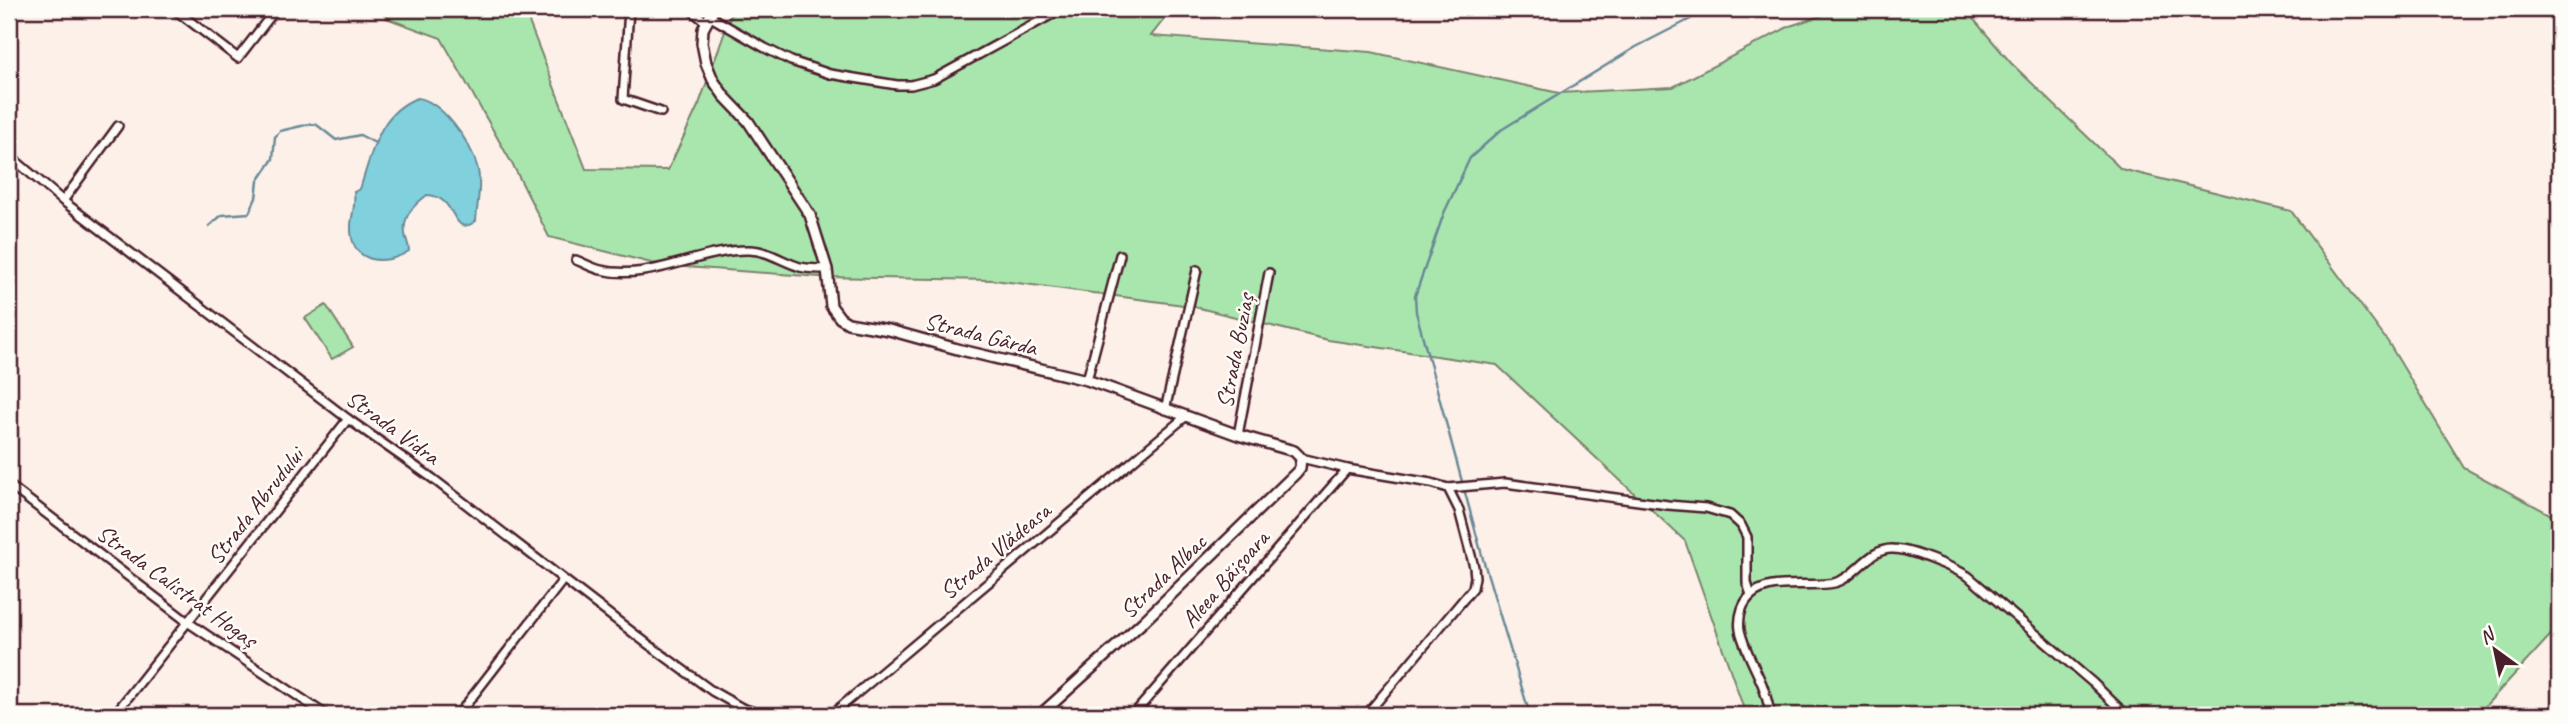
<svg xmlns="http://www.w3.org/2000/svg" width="2568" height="724" font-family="Caveat,sans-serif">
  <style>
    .green { fill: #a9e6ad; stroke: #7a826c; stroke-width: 2 }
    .water { fill: #81d0de; stroke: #6b8996; stroke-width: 2 }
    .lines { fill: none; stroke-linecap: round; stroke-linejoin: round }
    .stream { stroke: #6b8996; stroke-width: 2.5 }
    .minor-casing { stroke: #4a1f2b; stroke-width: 12 }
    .tertiary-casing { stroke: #4a1f2b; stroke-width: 14 }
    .minor { stroke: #fdfcf7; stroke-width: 7 }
    .tertiary { stroke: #fdfcf7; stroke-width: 9 }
    .labels { text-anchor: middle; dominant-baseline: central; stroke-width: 5; stroke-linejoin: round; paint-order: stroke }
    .street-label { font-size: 24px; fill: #4a1f2b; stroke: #fdfcf7 }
  </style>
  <rect width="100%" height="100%" fill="#fcf0e9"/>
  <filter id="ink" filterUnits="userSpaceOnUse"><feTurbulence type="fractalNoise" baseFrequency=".0143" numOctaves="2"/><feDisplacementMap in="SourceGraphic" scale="14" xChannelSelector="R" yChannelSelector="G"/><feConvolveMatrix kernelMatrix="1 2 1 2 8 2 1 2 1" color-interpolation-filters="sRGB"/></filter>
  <g filter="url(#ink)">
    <!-- green -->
    <g class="green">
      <polygon points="391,9 524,9 586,169 668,170 699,104 733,9 1172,9 1151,36 1371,52 1559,93 1673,87 1790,26 1841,9 1965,9 2011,63 2121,169 2291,211 2388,342 2464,468 2559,519 2559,626 2477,715 1746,715 1685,541 1497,365 1328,340 1191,306 994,280 820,277 659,265 549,237 515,169 441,38 386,18"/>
      <polygon points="326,305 353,347 332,359 305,318"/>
    </g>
    <!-- water -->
    <path class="water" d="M417,98C441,100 471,143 477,166C482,183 477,204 476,221C450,240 459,196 427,195C414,205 402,216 405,234C406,241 409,243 409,251C382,268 349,262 351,225C352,213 356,204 354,192L360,189C372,153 378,113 417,98Z"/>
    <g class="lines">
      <!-- stream -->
      <g class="stream">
        <polyline points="209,226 222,215 249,213 256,198 258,181 273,159 275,137 280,131 310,124 317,125 336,140 360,135 375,143"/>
        <polyline points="1530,715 1483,559 1416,312 1415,296 1444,213 1470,158 1501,130 1636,47 1710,9"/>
      </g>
      <defs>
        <g id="minor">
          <polyline points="174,9 238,58 276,9"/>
          <polyline points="629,9 623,99 661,112"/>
          <polyline points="690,9 706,22"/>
          <polyline points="709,16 765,48 791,61 830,74 897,85 911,85 934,79 1062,9"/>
          <polyline points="9,155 63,201 348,419 432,478 645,642 712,691 742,708 763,715"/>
          <polyline points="63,201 118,126"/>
          <path d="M576,260C584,263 592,268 601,270C651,282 699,249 749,250C767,250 783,262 800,267C808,269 818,269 827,269"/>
          <polyline points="1087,380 1120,255"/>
          <polyline points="1165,410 1197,270"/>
          <polyline points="1238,435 1269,273"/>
          <polyline points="1301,458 1347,469 1431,483 1448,488"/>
          <polyline points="9,485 189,623 326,715"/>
          <polyline points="1448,488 1505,483 1668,505 1706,508 1730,515 1741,525 1747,537 1747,583 1751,595"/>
          <polyline points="114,715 348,419"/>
          <polyline points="458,715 563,580"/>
          <polyline points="831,715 1185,417"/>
          <polyline points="1133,715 1347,469"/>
          <polyline points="1366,715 1473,588 1475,577 1474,567 1459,510 1448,488"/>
          <path d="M1771,715C1768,705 1766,694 1762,684C1755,667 1744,648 1740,630C1739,624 1740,615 1742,609C1755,573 1806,589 1834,583C1856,578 1868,548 1893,549C1910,549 1952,567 1968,576L2093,683L2126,715"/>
        </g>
        <polyline id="tertiary" points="714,9 703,29 702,43 706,63 713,80 724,96 748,121 810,215 827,269 831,306 840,318 848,323 889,330 961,350 1087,380 1238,435 1294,451 1301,458 1300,468 1296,473 1144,621 1040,715"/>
      </defs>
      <!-- minor casing -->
      <use href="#minor" class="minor-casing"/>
      <!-- tertiary casing -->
      <use href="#tertiary" class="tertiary-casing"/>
      <!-- minor -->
      <use href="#minor" class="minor"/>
      <!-- tertiary -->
      <use href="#tertiary" class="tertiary"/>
    </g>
  </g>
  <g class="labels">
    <!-- street labels -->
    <g class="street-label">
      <text transform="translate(981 334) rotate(14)">Strada Gârda</text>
      <text transform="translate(1235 351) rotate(-79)">Strada Buziaș</text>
      <text transform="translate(393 427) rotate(36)">Strada Vidra</text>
      <text transform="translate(255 506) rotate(-52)">Strada Abrudului</text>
      <text transform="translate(995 551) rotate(-40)">Strada Vlădeasa</text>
      <text transform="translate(1163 576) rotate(-44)">Strada Albac</text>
      <text transform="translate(1225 579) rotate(-49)">Aleea Băișoara</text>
      <text transform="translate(177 586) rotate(36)">Strada Calistrat Hogaș</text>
    </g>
  </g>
  <!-- margin -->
  <rect width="2568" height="724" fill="none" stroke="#fdfcf7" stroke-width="35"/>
  <rect x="18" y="18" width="2533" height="689" fill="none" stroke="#4a1f2b" stroke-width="2.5" filter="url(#ink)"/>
  <!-- north arrow -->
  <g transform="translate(2495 650) rotate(327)" stroke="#fdfcf7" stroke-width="5" paint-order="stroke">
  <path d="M0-5L12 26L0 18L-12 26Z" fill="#4a1f2b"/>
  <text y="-10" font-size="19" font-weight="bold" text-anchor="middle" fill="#4a1f2b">N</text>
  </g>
</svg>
